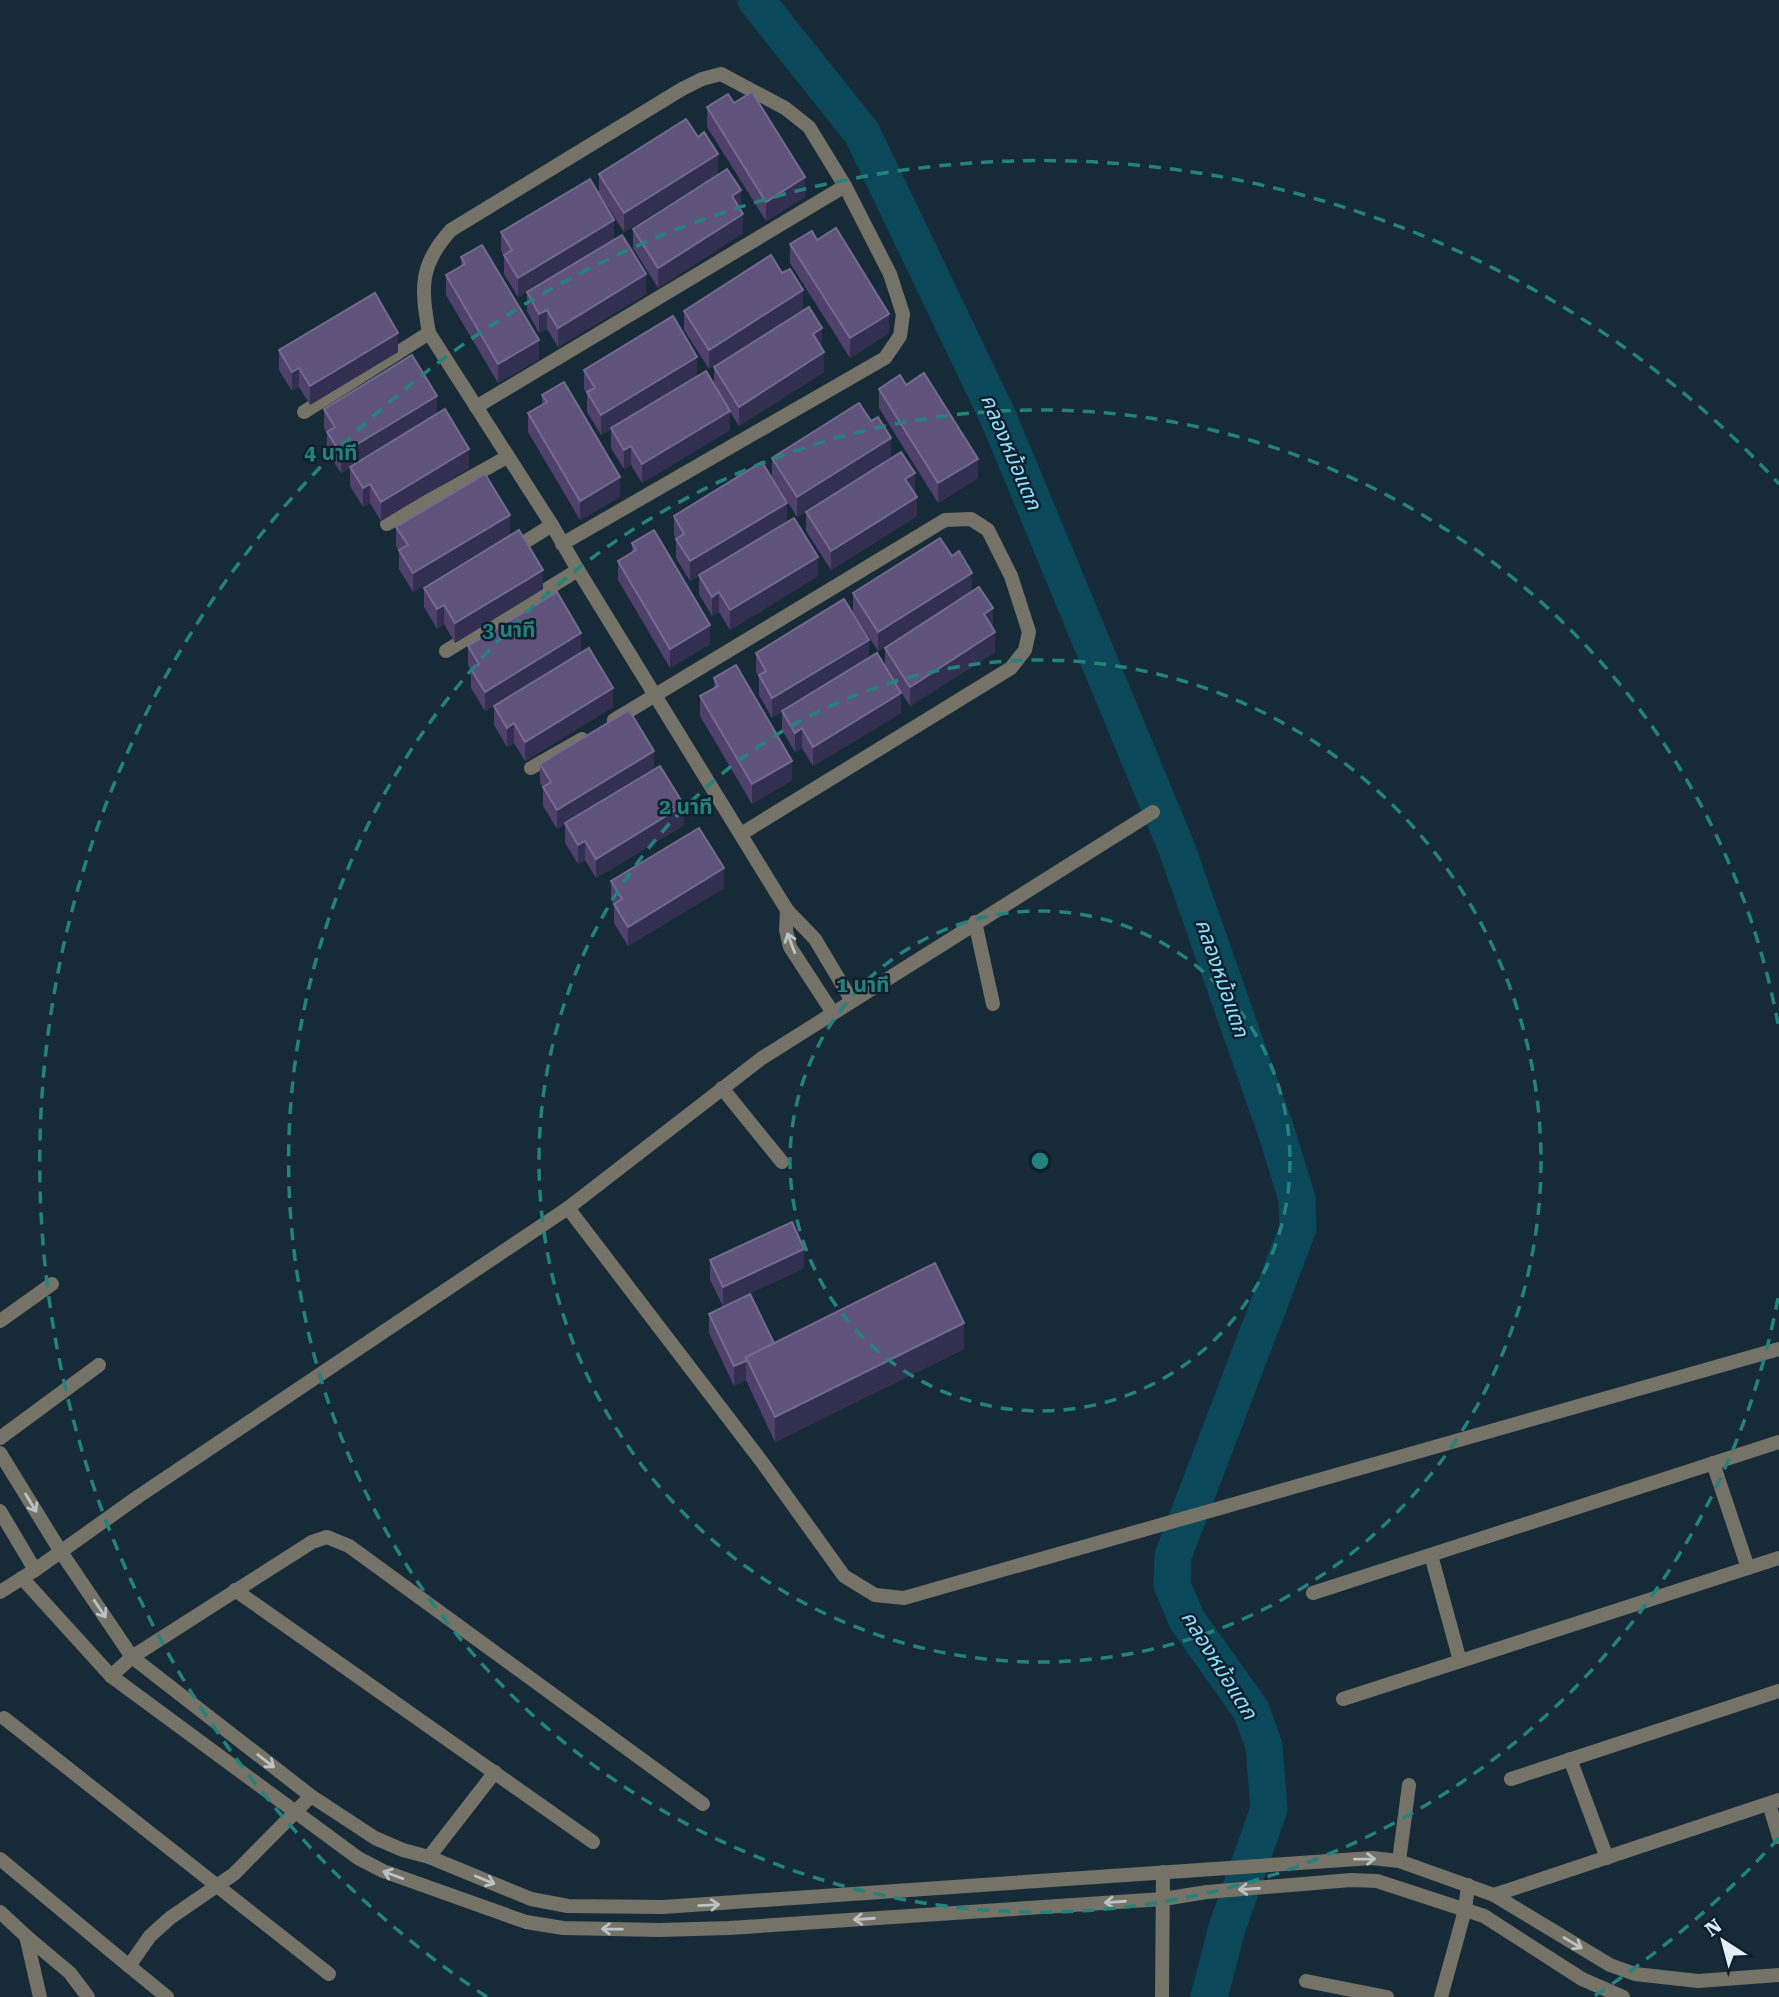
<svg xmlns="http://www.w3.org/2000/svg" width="1779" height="1997" font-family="'Roboto Serif','Noto Sans Thai',serif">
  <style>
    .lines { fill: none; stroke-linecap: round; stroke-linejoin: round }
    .river { stroke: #0b4859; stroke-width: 37 }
    .minor { stroke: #757267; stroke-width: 14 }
    .wall { fill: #4f406c }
    .shaded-wall { fill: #322f51 }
    .building { fill: #5f537b; stroke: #736b8f; stroke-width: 2 }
    .oneway { stroke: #bcc3c5 }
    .ring { fill: none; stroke: #24827c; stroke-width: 3.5; stroke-dasharray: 12 9 }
    .labels { text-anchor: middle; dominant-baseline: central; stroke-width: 5; stroke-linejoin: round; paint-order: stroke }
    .water-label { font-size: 21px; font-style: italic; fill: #91e2fe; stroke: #0d202e }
    .centre { fill: #24827c; stroke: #0d202e; stroke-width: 3.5 }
    .ring-label { font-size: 21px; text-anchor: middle; font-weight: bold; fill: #24827c; stroke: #0d202e; stroke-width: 5; stroke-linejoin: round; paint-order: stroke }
  </style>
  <rect width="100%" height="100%" fill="#172a38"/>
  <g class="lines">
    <!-- river -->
    <polyline class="river" points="756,0 862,133 999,419 1177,849 1277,1134 1297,1199 1298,1228 1173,1556 1172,1585 1187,1620 1251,1710 1264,1746 1269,1809 1227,1928 1209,1997"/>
    <!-- minor -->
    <g class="minor">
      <polyline points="476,407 845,186"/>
      <polyline points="304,412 429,333"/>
      <polyline points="387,524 507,457"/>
      <path d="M562,544L885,358L900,336L903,314L890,274L845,186L809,127L785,108L721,74L702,79L682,89L451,230C419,265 421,288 429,333L552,525L578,570L787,910L815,939L852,1001"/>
      <polyline points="512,550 552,525"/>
      <polyline points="446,651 578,570"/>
      <polyline points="614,720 945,520 971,519 988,530 1011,576 1029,632 1025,650 1011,668 741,834"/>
      <polyline points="531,768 582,739"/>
      <polyline points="787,910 786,930 790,947 833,1013"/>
      <polyline points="975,922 993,1004"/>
      <polyline points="722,1088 782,1162"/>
      <polyline points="568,1208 762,1058 1153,812"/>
      <polyline points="0,1321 52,1284"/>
      <polyline points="0,1438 99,1365"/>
      <polyline points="0,1453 61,1552 132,1657 311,1796 375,1838 403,1850 429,1857 531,1899 568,1906 663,1907 1372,1858 1399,1861 1494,1895 1610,1965 1635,1974 1698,1981 1779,1975"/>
      <polyline points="1713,1463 1748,1568"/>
      <polyline points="0,1511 35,1570"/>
      <polyline points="1431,1555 1460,1661"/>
      <polyline points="22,1578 111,1676 358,1858 383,1871 526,1922 563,1928 659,1930 729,1928 1163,1899 1207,1892 1351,1880 1377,1881 1484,1916 1582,1979 1623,1997"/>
      <polyline points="235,1590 593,1842"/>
      <polyline points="0,1592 35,1570 139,1496 568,1208 762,1462 844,1576 875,1595 904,1598 1779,1349"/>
      <polyline points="1313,1593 1779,1442"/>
      <polyline points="111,1676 132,1657 312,1542 327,1537 349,1546 703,1804"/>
      <polyline points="1343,1699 1779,1558"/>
      <polyline points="4,1718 329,1974"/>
      <polyline points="1570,1759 1607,1858"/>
      <polyline points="1511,1779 1779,1691"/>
      <polyline points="1769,1804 1779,1837"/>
      <polyline points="429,1857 495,1772"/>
      <polyline points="0,1859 129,1966 150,1936 170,1918 234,1874 311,1796"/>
      <polyline points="1399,1861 1409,1785"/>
      <polyline points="1494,1895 1779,1800"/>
      <polyline points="0,1912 26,1936 40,1997"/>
      <polyline points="26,1936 70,1973 88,1997"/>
      <polyline points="129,1966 167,1997"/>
      <polyline points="1306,1981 1387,1997"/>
      <polyline points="1162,1997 1163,1872"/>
      <polyline points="1441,1997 1465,1910 1468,1885"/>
    </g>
  </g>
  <!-- wall -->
  <g class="wall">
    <polygon points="734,103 805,197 766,221 707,127 707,107"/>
    <polygon points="718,173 624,232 599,193 599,174"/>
    <polygon points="740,209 743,233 658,288 633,248 633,229"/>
    <polygon points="501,232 614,239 646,294 558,347 547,329 539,333 527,311 527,292 607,243 518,297 504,274 504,256 501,251"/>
    <polygon points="817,240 889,333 850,358 790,263 790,244"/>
    <polygon points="461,257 539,359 498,383 446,295 446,275 461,267"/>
    <polygon points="803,309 709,369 684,330 684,311"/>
    <polygon points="821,348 824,372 739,426 730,412 730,430 642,483 631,465 624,469 611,448 611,429 601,435 587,412 587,394 584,389 584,370 697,376 714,385 714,367"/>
    <polygon points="279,350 398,352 310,405 299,387 292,391 279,370"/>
    <polygon points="906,385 978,478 938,503 879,408 879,389"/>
    <polygon points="542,395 620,497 580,520 528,432 528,413 542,405"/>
    <polygon points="324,409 437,414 469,468 381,521 370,503 363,507 350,486 350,468 341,473 327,451 327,433 324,428"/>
    <polygon points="891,457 797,517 772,477 772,458"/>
    <polygon points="914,492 917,516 831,570 806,531 806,512"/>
    <polygon points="674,516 787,522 818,576 730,630 719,612 712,616 699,594 699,576 690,581 676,558 676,540 674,535"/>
    <polygon points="396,527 510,534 413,592 399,569 399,551 396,546"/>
    <polygon points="632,543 710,644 670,668 618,580 618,561 632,552"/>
    <polygon points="424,588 543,589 455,643 444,624 437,629 424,607"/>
    <polygon points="972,592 878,651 853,612 853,593"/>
    <polygon points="993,628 995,652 910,706 888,672 901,713 813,766 802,748 795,752 782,730 782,712 772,718 759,695 759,677 756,672 756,653 869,658 885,667 885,648"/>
    <polygon points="468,646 581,653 485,711 471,688 471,670 468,665"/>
    <polygon points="714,678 792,780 752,804 700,716 700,696 714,688"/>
    <polygon points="494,706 613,707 525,761 514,743 507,747 494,725"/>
    <polygon points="540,764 654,770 684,825 596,878 585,860 578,864 565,843 565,824 557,829 543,806 543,788 540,783"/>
    <polygon points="611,881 724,888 628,946 614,923 614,905 611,900"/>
    <polygon points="710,1260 804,1268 723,1306 710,1280"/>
    <polygon points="709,1314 774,1343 964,1349 775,1442 746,1380 734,1386 709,1333"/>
  </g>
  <!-- shaded-wall -->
  <g class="shaded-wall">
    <polygon points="718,154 718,173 624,232 624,213"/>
    <polygon points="805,177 805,197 766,221 766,202"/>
    <polygon points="741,190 741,209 732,215 732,196"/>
    <polygon points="743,214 743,233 658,288 658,268"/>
    <polygon points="614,220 614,239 518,297 518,278"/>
    <polygon points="646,274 646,294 558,347 558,328"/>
    <polygon points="803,290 803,309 709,369 709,350"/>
    <polygon points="547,310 547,329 539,333 539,314"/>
    <polygon points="889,314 889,333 850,358 850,338"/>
    <polygon points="822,328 822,348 813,354 813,334"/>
    <polygon points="398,333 398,352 310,405 310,386"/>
    <polygon points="539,340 539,359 498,383 498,364"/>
    <polygon points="824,352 824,372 739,426 739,407"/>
    <polygon points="697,357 697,376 601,435 601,415"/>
    <polygon points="299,368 299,387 292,391 292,372"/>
    <polygon points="437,396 437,415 341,473 341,454"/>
    <polygon points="730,411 730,430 642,483 642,464"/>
    <polygon points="891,438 891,457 797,517 797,497"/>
    <polygon points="631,446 631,465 624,469 624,450"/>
    <polygon points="469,449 469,468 381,521 381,502"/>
    <polygon points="978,459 978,478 938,503 938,483"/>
    <polygon points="915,473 915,492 905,498 905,479"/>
    <polygon points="620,477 620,497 580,520 580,501"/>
    <polygon points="370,484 370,503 363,507 363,488"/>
    <polygon points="917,497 917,516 831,570 831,551"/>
    <polygon points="787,503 787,522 690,581 690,561"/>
    <polygon points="510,515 510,534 413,592 413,573"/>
    <polygon points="818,557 818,576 730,630 730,610"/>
    <polygon points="543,570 543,589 455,643 455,623"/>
    <polygon points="972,573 972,592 878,651 878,632"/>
    <polygon points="719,592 719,612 712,616 712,597"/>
    <polygon points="444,605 444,624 437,629 437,609"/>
    <polygon points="993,608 993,628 984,633 984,614"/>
    <polygon points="710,625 710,644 670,668 670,649"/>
    <polygon points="995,632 995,652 910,706 910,687"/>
    <polygon points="581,633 581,653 485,711 485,692"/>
    <polygon points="869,640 869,659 772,718 772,698"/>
    <polygon points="613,688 613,707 525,761 525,742"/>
    <polygon points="901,693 901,713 813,766 813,747"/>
    <polygon points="514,723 514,743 507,747 507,728"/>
    <polygon points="802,728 802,748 795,752 795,733"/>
    <polygon points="654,751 654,771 557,829 557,810"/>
    <polygon points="792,761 792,780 752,804 752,784"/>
    <polygon points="684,805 684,825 596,878 596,859"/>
    <polygon points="585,841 585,860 578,864 578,845"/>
    <polygon points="724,868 724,888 628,946 628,927"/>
    <polygon points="804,1249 804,1268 723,1306 723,1287"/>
    <polygon points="964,1323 964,1349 775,1442 775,1417"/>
    <polygon points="746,1361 746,1380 734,1386 734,1366"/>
  </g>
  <!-- building -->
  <g class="building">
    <polygon points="752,92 805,177 766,202 707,107 728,94 734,103"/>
    <polygon points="686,119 698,137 704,132 718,154 624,213 599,174"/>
    <polygon points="727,169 741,190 732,196 743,214 658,268 633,229"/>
    <polygon points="590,179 614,220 518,278 504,255 512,250 501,232"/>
    <polygon points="836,228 889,314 850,338 790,244 812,231 817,240"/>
    <polygon points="622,235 646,274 558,328 547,310 539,314 527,292"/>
    <polygon points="482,245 539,340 498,364 446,275 465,264 461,257"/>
    <polygon points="771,255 782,273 790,269 803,290 709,350 684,311"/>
    <polygon points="375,293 398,333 310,386 299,368 292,372 279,350"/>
    <polygon points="809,307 822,328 813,334 824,352 739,407 714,367"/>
    <polygon points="673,316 697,357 601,415 587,392 595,388 584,370"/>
    <polygon points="412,355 437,396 341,454 327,432 335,427 324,409"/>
    <polygon points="706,371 730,411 642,464 631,446 624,450 611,428"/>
    <polygon points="924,373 978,459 938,483 879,389 900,375 906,385"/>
    <polygon points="564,382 620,477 580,501 528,413 547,402 542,395"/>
    <polygon points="859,403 871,421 878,417 891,438 797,497 772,458"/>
    <polygon points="445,409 469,449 381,502 370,484 363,488 350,467"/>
    <polygon points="901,452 915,473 905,479 917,497 831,551 806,512"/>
    <polygon points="762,462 787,503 690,561 676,539 684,534 674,516"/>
    <polygon points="485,474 510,515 413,573 399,550 408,545 396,527"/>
    <polygon points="794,518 818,557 730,610 719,592 712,597 699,575"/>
    <polygon points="519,530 543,570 455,623 444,605 437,609 424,588"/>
    <polygon points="654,530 710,625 670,649 618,561 636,550 632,543"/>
    <polygon points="940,538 952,556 959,551 972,573 878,632 853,593"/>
    <polygon points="979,587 993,608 984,614 995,632 910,687 885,648"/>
    <polygon points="557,592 581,633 485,692 471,669 479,664 468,646"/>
    <polygon points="844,599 869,640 772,698 759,675 766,671 756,653"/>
    <polygon points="589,648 613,688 525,742 514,723 507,728 494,706"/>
    <polygon points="877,653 901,693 813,747 802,728 795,733 782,711"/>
    <polygon points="736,665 792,761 752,784 700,696 718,686 714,678"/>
    <polygon points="629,710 654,751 557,810 543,787 551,782 540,764"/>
    <polygon points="660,766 684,805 596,859 585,841 578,845 565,823"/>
    <polygon points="699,828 724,868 628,927 614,904 622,899 611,881"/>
    <polygon points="792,1222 804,1249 723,1287 710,1260"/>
    <polygon points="935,1263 964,1323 775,1417 746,1357"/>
    <polygon points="750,1294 774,1343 746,1357 746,1361 734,1366 709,1314"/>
  </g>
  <!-- one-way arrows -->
  <defs><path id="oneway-shaft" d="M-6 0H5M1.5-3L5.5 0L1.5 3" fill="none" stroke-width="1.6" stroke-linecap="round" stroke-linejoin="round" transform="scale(1.75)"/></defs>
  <g class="oneway">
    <use href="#oneway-shaft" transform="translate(791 943) rotate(-111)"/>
    <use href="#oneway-shaft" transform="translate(31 1503) rotate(59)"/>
    <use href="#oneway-shaft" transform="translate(100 1609) rotate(56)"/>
    <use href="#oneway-shaft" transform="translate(266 1761) rotate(38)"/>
    <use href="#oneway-shaft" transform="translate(1365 1859) rotate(-1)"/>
    <use href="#oneway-shaft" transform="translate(393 1875) rotate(-160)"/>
    <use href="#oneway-shaft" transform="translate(485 1880) rotate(22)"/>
    <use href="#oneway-shaft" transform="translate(1249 1889) rotate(176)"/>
    <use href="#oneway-shaft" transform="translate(1115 1902) rotate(176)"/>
    <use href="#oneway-shaft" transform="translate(709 1905) rotate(-3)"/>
    <use href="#oneway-shaft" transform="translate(864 1919) rotate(176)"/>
    <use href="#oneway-shaft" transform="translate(612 1929) rotate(-179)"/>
    <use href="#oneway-shaft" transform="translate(1573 1943) rotate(31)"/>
  </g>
  <!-- distance rings -->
  <g class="ring">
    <circle cx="1040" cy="1161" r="250"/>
    <circle cx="1040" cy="1161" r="501"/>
    <path d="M1778 1298A751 751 0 1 1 1778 1024"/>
    <path d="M1779 1838A1002 1002 0 0 1 1593 1997M487 1997A1002 1002 0 1 1 1779 484"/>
  </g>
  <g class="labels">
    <!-- water labels -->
    <g class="water-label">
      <text transform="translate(1011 452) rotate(67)">คลองหม้อแตก</text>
      <text transform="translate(1222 978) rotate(71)">คลองหม้อแตก</text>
      <text transform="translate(1219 1665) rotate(58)">คลองหม้อแตก</text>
    </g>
  </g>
  <circle cx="1040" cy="1161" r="10" class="centre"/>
  <g class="ring-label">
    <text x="331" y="460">4 นาที</text>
    <text x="509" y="637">3 นาที</text>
    <text x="686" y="814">2 นาที</text>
    <text x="863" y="992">1 นาที</text>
  </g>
  <!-- north arrow -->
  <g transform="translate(1723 1941) rotate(324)" stroke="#0d202e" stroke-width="5" paint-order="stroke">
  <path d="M0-5L12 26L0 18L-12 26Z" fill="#e2eef7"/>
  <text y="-10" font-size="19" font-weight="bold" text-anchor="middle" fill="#e2eef7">N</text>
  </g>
</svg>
